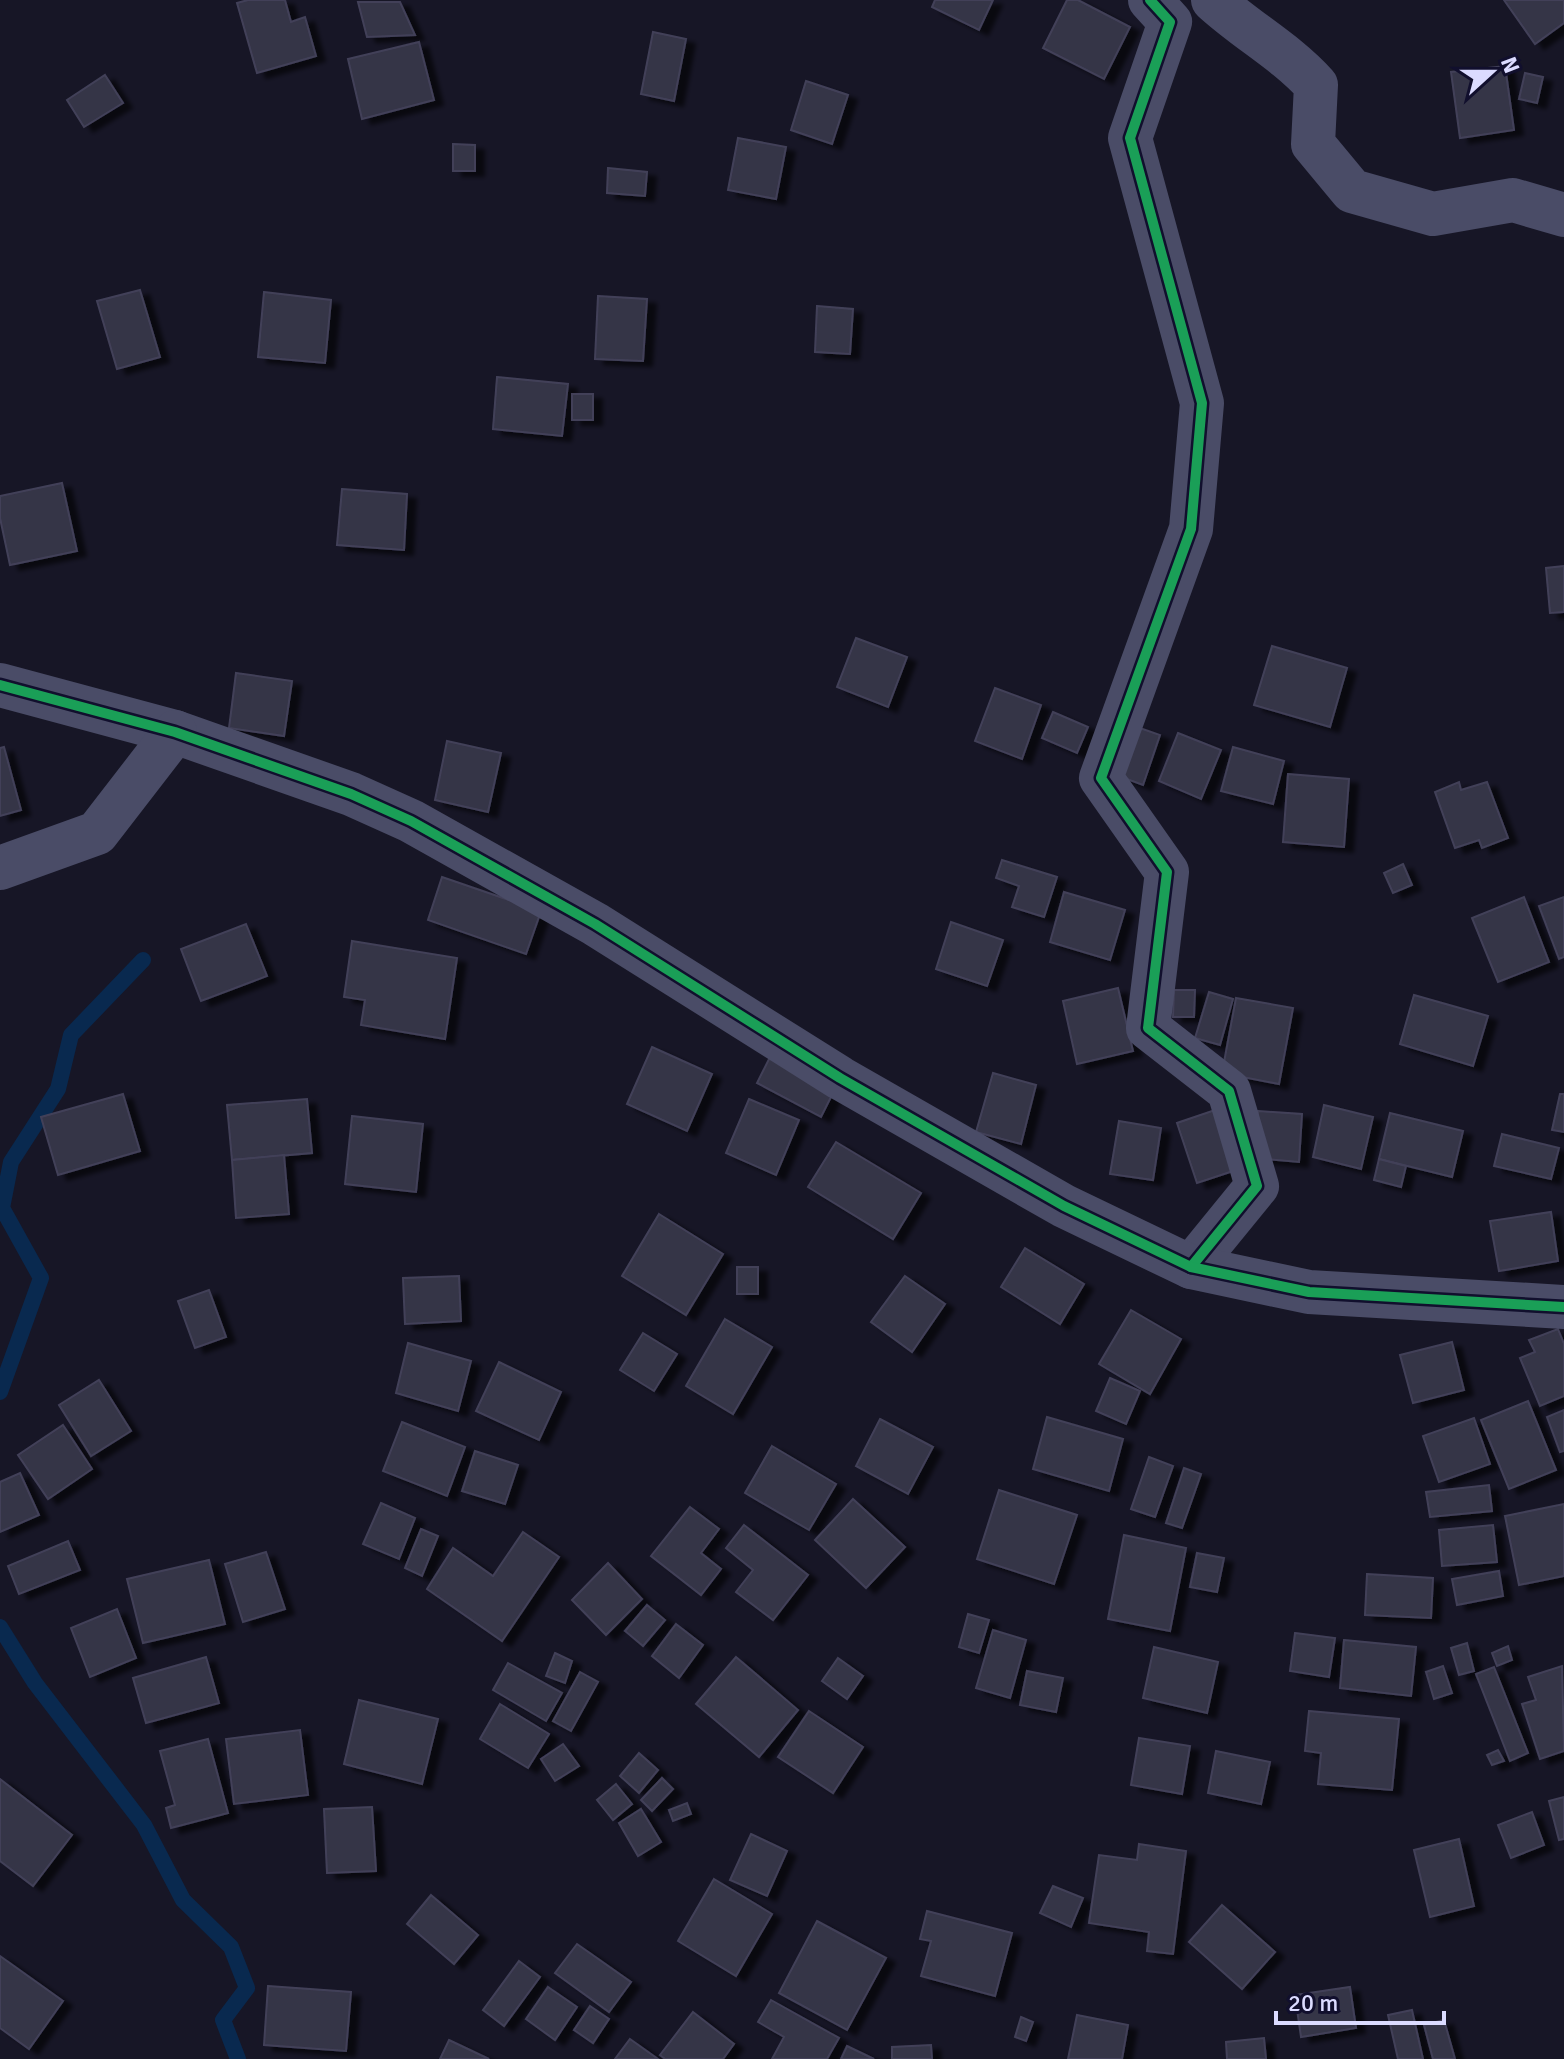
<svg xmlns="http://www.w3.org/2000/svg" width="1564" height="2059" font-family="Signika,sans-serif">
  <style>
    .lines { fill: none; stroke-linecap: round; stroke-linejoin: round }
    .stream { stroke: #09294f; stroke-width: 16 }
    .building { fill: #353447; stroke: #424159; stroke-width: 2; filter: url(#shadow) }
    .minor { stroke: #4a4c67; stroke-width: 44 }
    .cycleway-casing { stroke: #110f2d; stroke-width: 15 }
    .cycleway { stroke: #1a9f57; stroke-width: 10 }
  </style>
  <defs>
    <filter id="shadow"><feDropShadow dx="9" dy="5" stdDeviation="2" flood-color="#0009"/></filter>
  </defs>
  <rect width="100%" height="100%" fill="#171626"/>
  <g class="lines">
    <!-- stream -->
    <g class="stream">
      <polyline points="0,1392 41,1278 2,1208 11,1162 58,1089 71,1035 143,960"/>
      <polyline points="0,1627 35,1683 144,1825 183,1900 231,1947 247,1988 223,2020 238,2059"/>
    </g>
  </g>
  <!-- building -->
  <g class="building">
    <polygon points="248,0 285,0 291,22 305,17 316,56 257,73 237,3"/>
    <polygon points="935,0 993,0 979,30 932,7"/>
    <polygon points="1067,0 1078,0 1130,27 1104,79 1043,48"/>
    <polygon points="1504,0 1564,0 1564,23 1535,44"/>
    <polygon points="358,2 400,2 415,35 367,37"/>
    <polygon points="653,32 686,39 674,101 641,94"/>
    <polygon points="419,42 434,100 362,119 348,59"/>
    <polygon points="1505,66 1514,130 1460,138 1451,72"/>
    <polygon points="1525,73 1543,77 1537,103 1519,99"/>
    <polygon points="105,75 123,103 84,127 67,100"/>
    <polygon points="806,81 848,95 832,144 791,130"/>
    <polygon points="738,138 786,147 776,199 728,190"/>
    <polygon points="453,144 475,145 475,171 453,171"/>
    <polygon points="608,168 647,172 645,196 607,193"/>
    <polygon points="140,290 160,357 117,369 97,301"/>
    <polygon points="264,292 331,300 325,363 258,357"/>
    <polygon points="598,296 647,299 643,361 595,359"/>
    <polygon points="817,306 853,309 850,354 815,352"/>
    <polygon points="497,377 568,384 562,436 493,429"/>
    <rect x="572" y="394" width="21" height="26"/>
    <polygon points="62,483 77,551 10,565 0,518 0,496"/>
    <polygon points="342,489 407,494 404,550 337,545"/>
    <polygon points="1564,566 1564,612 1550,613 1546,568"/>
    <polygon points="856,638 907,657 888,707 837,687"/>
    <polygon points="1272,646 1347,668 1330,727 1254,705"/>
    <polygon points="236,673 292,681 284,736 229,728"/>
    <polygon points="995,688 1041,705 1022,759 975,741"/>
    <polygon points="1053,712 1088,727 1077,753 1042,738"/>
    <polygon points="1134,726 1160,735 1143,785 1116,775"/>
    <polygon points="1178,733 1221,750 1201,799 1159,781"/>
    <polygon points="447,741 501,753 488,812 435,800"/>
    <polygon points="4,747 21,810 0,816 0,748"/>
    <polygon points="1233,747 1284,761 1273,804 1221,791"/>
    <polygon points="1288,774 1349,779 1344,847 1283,842"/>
    <polygon points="1459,782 1461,790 1487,782 1508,838 1482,848 1479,840 1455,848 1435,792"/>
    <polygon points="1002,860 1057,877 1044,917 1012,907 1019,886 996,878"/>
    <polygon points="1403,864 1412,885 1393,893 1384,873"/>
    <polygon points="442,877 541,911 526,954 428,920"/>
    <polygon points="1064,892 1125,910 1110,960 1050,942"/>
    <polygon points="1524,897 1549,962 1498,982 1472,918"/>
    <polygon points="1564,897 1564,957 1559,959 1539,906"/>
    <polygon points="951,922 1003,940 987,986 936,969"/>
    <polygon points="246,924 267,976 201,1001 181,949"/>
    <polygon points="352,941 457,958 445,1039 361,1025 365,1000 344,997"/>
    <polygon points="1118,988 1133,1051 1077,1064 1063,1001"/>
    <polygon points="1174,990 1195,990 1194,1017 1173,1017"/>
    <polygon points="1209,992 1233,999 1220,1045 1195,1038"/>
    <polygon points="1414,995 1488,1016 1473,1066 1400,1044"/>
    <polygon points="1236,998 1293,1008 1279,1084 1222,1073"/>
    <polygon points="652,1047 712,1074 687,1131 627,1104"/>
    <polygon points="774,1049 838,1083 821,1117 757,1083"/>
    <polygon points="993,1073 1036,1085 1021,1144 976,1132"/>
    <polygon points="123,1094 140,1151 58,1175 41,1117"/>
    <polygon points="1560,1094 1564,1094 1564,1132 1552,1130"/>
    <polygon points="307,1099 312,1153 232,1160 227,1105"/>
    <polygon points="749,1099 799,1120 776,1175 726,1153"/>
    <polygon points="1324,1105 1373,1117 1361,1169 1313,1157"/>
    <polygon points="1218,1109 1239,1169 1197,1183 1177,1123"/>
    <polygon points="1258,1111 1302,1114 1299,1162 1255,1158"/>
    <polygon points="1390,1113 1463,1131 1452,1177 1379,1159"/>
    <polygon points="352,1116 423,1124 416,1192 345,1184"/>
    <polygon points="1119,1121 1161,1128 1153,1180 1110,1174"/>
    <polygon points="1502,1134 1559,1148 1551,1179 1494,1166"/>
    <polygon points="836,1142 921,1193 893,1239 808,1187"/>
    <polygon points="284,1155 289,1214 236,1218 232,1160"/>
    <polygon points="1379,1159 1406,1166 1401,1187 1374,1180"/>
    <polygon points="1551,1212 1558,1261 1499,1271 1490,1221"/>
    <polygon points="659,1214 723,1254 686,1315 622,1276"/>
    <polygon points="1025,1248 1084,1284 1060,1324 1001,1287"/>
    <rect x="737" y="1267" width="21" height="27"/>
    <polygon points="459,1276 461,1321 405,1324 403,1278"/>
    <polygon points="905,1276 945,1304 912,1352 871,1322"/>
    <polygon points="209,1290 226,1337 195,1348 178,1301"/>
    <polygon points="1131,1310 1181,1339 1150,1394 1099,1364"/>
    <polygon points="725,1319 772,1347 733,1414 686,1386"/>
    <polygon points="1558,1329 1564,1344 1564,1396 1540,1406 1520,1358 1535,1352 1529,1340"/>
    <polygon points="643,1333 677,1354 654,1391 620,1370"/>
    <polygon points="1452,1342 1464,1390 1413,1403 1400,1355"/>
    <polygon points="408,1343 471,1361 458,1411 396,1393"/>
    <polygon points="499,1362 561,1392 539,1440 476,1411"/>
    <polygon points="1110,1378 1140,1391 1126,1424 1096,1411"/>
    <polygon points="99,1380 131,1431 91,1456 59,1405"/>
    <polygon points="1528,1401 1556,1470 1509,1489 1481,1420"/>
    <polygon points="1564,1410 1564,1451 1560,1452 1547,1417"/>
    <polygon points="1047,1417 1123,1439 1109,1491 1033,1469"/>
    <polygon points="1474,1418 1490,1464 1439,1482 1423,1436"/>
    <polygon points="880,1419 933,1447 908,1494 856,1466"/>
    <polygon points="402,1422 465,1447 447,1496 383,1471"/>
    <polygon points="63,1425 92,1469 48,1499 18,1455"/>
    <polygon points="772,1446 836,1484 809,1530 745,1493"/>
    <polygon points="475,1451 518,1465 505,1504 462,1491"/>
    <polygon points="1149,1457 1173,1466 1155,1517 1131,1509"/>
    <polygon points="1184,1468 1201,1474 1182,1528 1166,1523"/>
    <polygon points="20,1473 39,1515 0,1532 0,1482"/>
    <polygon points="1489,1485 1492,1511 1430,1517 1426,1492"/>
    <polygon points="999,1490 1077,1515 1054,1584 977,1559"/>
    <polygon points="853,1499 905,1547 866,1588 815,1540"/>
    <polygon points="381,1503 415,1518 399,1559 363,1544"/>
    <polygon points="1564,1504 1564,1576 1519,1585 1505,1516"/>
    <polygon points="690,1507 719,1529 701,1553 721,1569 701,1595 651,1556"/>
    <polygon points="744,1525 808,1575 773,1620 736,1592 753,1570 726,1548"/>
    <polygon points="1493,1525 1497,1562 1442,1566 1439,1530"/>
    <polygon points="421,1529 438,1536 422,1576 405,1568"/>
    <polygon points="523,1532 559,1557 502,1641 427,1589 453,1548 493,1576"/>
    <polygon points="1124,1535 1186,1548 1170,1631 1108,1619"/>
    <polygon points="68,1541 80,1570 19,1594 8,1566"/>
    <polygon points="266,1552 285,1609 243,1622 225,1564"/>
    <polygon points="1197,1553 1224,1558 1217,1592 1190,1587"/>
    <polygon points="209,1560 225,1624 143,1643 127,1579"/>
    <polygon points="608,1563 642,1599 606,1635 572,1600"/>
    <polygon points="1499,1571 1503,1596 1457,1605 1452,1579"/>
    <polygon points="1367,1574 1433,1578 1431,1618 1365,1615"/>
    <polygon points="647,1605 665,1620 643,1646 625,1631"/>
    <polygon points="117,1609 136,1658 90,1677 71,1628"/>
    <polygon points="968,1614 989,1620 979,1653 959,1647"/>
    <polygon points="676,1624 703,1645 679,1678 652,1656"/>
    <polygon points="993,1630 1026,1640 1010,1698 976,1688"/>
    <polygon points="1295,1633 1335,1638 1329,1677 1290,1671"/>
    <polygon points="1344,1640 1416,1647 1411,1696 1340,1688"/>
    <polygon points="1467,1643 1474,1671 1459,1675 1451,1648"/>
    <polygon points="1508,1646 1512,1660 1497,1666 1492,1653"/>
    <polygon points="1154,1647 1218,1662 1207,1713 1143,1698"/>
    <polygon points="555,1653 572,1661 565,1683 546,1676"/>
    <polygon points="206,1657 219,1703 146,1723 133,1678"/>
    <polygon points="736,1657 798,1710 759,1757 696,1704"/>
    <polygon points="838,1658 863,1676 847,1699 822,1681"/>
    <polygon points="508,1663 562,1693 546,1721 493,1690"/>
    <polygon points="1443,1666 1452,1693 1434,1699 1426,1672"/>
    <polygon points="1562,1666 1564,1751 1540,1759 1522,1704 1536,1700 1528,1677"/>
    <polygon points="1494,1667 1528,1753 1510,1761 1476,1674"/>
    <polygon points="1027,1671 1063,1678 1056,1712 1020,1705"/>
    <polygon points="580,1672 598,1682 571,1731 553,1721"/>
    <polygon points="359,1700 438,1719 422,1784 344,1764"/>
    <polygon points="500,1704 549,1734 528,1768 480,1739"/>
    <polygon points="809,1711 863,1747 833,1793 778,1757"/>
    <polygon points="1309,1711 1399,1719 1392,1790 1318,1784 1321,1753 1305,1751"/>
    <polygon points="300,1730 308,1795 234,1804 226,1739"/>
    <polygon points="1139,1738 1190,1746 1182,1794 1131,1785"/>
    <polygon points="208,1739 228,1813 171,1828 166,1808 175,1805 160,1751"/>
    <polygon points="563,1744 579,1766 555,1781 541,1759"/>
    <polygon points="1498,1750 1504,1761 1492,1765 1487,1755"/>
    <polygon points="1216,1751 1270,1762 1261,1804 1208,1793"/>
    <polygon points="639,1753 658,1770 639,1793 620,1776"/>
    <polygon points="662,1778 673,1789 652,1811 641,1800"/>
    <polygon points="0,1779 72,1835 33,1886 0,1861"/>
    <polygon points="616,1784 632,1804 613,1820 597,1800"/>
    <polygon points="1564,1797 1564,1839 1559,1840 1549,1801"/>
    <polygon points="687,1803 691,1814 673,1821 669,1810"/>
    <polygon points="372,1807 376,1871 327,1873 324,1809"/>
    <polygon points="641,1809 661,1842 638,1856 619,1823"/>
    <polygon points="1532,1812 1544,1845 1511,1858 1498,1825"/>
    <polygon points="751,1834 787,1851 767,1896 730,1880"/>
    <polygon points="1459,1839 1474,1906 1430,1917 1414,1850"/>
    <polygon points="1139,1844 1186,1851 1173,1954 1147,1951 1149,1932 1089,1923 1099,1855 1137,1860"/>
    <polygon points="714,1879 772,1914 736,1976 678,1941"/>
    <polygon points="1053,1886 1083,1898 1071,1927 1040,1913"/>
    <polygon points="431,1895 478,1935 454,1964 407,1924"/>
    <polygon points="1222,1905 1275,1952 1242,1989 1189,1942"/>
    <polygon points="927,1911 1012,1933 995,1996 921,1976 931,1941 920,1939"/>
    <polygon points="817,1921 886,1958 847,2030 779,1993"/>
    <polygon points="577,1944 631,1982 609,2012 555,1973"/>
    <polygon points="0,1956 63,2001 29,2049 0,2028"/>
    <polygon points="519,1961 540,1977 504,2026 483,2010"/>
    <polygon points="268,1986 351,1992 346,2051 264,2045"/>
    <polygon points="548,1987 577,2007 555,2040 526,2019"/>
    <polygon points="1350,1987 1356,2028 1301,2037 1295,1995"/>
    <polygon points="771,2000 839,2038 827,2059 772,2059 784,2037 758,2022"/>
    <polygon points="590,2006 609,2019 593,2043 574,2030"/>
    <polygon points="1412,2010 1423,2059 1398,2059 1388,2015"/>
    <polygon points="693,2012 734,2044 723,2059 665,2059 660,2055"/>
    <polygon points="1077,2015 1128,2025 1122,2059 1068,2059"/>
    <polygon points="1021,2017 1033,2022 1026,2041 1015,2037"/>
    <polygon points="1444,2020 1455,2059 1433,2059 1424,2025"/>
    <polygon points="1264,2038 1266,2059 1227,2059 1226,2042"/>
    <polygon points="630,2039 658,2059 615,2059"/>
    <polygon points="449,2040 489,2059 440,2059"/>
    <polygon points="931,2045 932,2059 892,2059 892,2047"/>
    <polygon points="847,2046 874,2059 841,2059"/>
  </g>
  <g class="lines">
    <!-- minor -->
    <g class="minor">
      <polyline points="1150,0 1170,22 1130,138 1202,403 1191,529 1101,778 1167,872 1148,1028 1229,1091 1257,1186 1191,1267"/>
      <path d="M1213,0C1248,32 1284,50 1316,85L1313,144L1352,191L1433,214L1513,200L1564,215"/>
      <polyline points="0,685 175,732 351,794 411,821 595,924 840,1078 1064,1206 1191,1267 1309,1292 1564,1307"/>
      <polyline points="0,868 97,833 175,732"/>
    </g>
    <defs>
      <g id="cycleway">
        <polyline points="1150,0 1170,22 1130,138 1202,403 1191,529 1101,778 1167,872 1148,1028 1229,1091 1257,1186 1191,1267"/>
        <polyline points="0,685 175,732 351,794 411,821 595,924 840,1078 1064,1206 1191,1267 1309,1292 1564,1307"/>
      </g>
    </defs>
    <!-- cycleway casing -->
    <use href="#cycleway" class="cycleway-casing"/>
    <!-- cycleway -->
    <use href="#cycleway" class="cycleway"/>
  </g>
  <!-- north arrow -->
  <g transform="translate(1492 72) rotate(69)" stroke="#110f2d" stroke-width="6" paint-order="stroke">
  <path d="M0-6L14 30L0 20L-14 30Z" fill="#dbdbff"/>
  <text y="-12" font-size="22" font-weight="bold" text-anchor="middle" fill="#dbdbff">N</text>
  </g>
  <!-- scale -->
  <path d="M1276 2011v12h168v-12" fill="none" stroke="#dbdbff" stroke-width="4"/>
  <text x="1288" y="2011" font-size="24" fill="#dbdbff" stroke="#110f2d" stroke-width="6" paint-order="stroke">20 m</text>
</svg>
